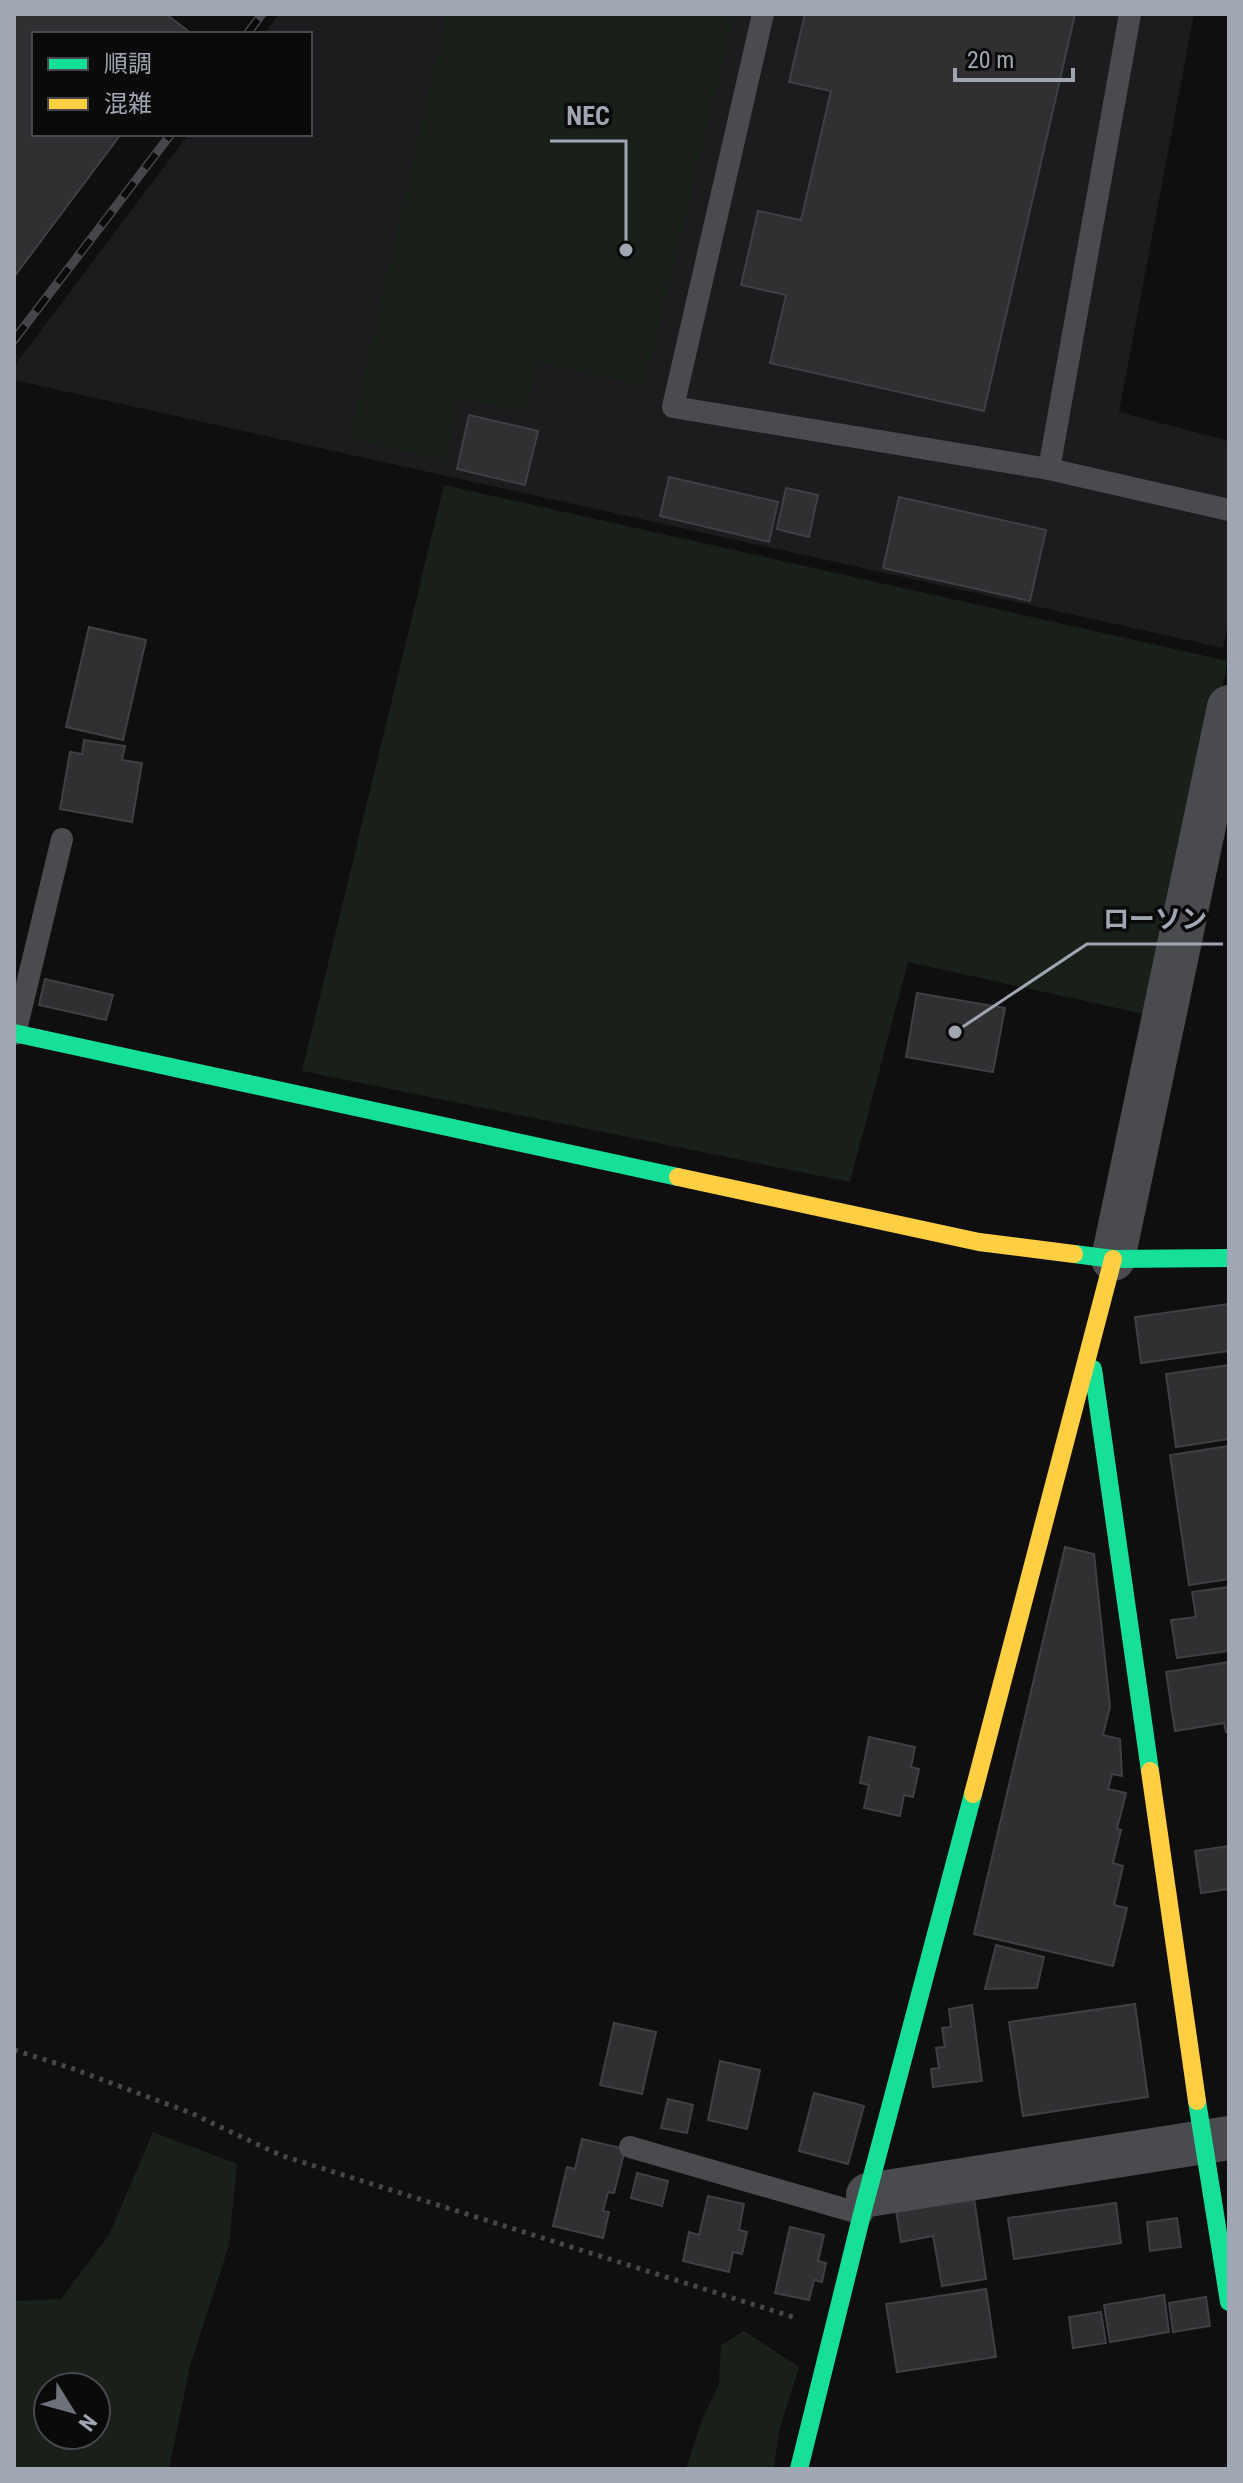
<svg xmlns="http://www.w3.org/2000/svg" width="1243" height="2483" font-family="'Roboto Condensed','Noto Sans JP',sans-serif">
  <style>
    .built { fill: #1c1c1e }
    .green { fill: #19201a; fill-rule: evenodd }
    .building { fill: #303032; stroke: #3e4044; stroke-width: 2 }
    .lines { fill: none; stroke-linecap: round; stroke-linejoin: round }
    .path { stroke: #45474a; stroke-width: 5; stroke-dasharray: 4 6; stroke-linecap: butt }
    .lane { stroke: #4a4b4f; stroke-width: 22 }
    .street { stroke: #4a4b4f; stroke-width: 44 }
    .fast { stroke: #16e098; stroke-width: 18 }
    .slow { stroke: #ffcf43; stroke-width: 18 }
    .rail-casing { stroke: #444649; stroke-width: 9 }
    .rail { stroke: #0a0a0b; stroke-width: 6; stroke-dasharray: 18; stroke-linecap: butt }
    .leader { fill: none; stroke: #a0a6b2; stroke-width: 3 }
    .callout-dot { fill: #a0a6b2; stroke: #0a0a0b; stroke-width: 3 }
    .callout-label { font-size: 26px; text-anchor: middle; font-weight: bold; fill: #a0a6b2; stroke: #0a0a0b; stroke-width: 7; stroke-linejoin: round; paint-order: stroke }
  </style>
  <rect width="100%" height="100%" fill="#0f0f10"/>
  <!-- built -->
  <polygon class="built" points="279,14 1194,14 1119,412 1229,441 1229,617 1223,648 14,380 14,366 189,134 310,134 310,34 264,34"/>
  <!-- green -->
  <g class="green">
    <polygon points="446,14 735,14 645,386 539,363 526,412 460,398 446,461 349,438"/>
    <polygon points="444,485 1228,661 1149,1015 908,962 850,1182 302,1071"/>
    <path d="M153,2132L237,2164L229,2245L190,2366L169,2469H14V2301L61,2299L109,2235ZM48,2387H96V2435H48Z"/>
    <polygon points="744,2331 799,2367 779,2431 774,2467 773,2469 686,2469 701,2422 719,2384 721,2345"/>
  </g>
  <!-- building -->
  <g class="building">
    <polygon points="14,14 166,14 192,34 34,34 34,134 121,134 14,277"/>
    <polygon points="805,14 1075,14 984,411 770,363 786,295 741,285 758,211 801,220 831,91 789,82"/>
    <polygon points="469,415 538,431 525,485 457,469"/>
    <polygon points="669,477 778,502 769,542 660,516"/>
    <polygon points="786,488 818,495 809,537 777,529"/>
    <polygon points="899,497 1046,530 1030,601 883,568"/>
    <polygon points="89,627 146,640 123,740 66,727"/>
    <polygon points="84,740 125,746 122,760 142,763 132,822 60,809 70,752 82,754"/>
    <polygon points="45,979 113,995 106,1020 39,1005"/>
    <polygon points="917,993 1005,1008 993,1072 906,1057"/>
    <polygon points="1229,1304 1229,1351 1141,1363 1135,1317"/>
    <polygon points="1229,1365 1229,1439 1176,1447 1166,1374"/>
    <polygon points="1229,1446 1229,1579 1189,1585 1170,1455"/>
    <polygon points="1065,1547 1094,1554 1110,1707 1103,1735 1120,1739 1122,1776 1112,1774 1108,1789 1126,1793 1117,1829 1121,1830 1113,1863 1123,1866 1114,1905 1127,1908 1113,1966 974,1934"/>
    <polygon points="1229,1587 1229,1651 1177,1658 1171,1620 1196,1617 1192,1592"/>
    <polygon points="1229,1662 1229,1732 1226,1732 1224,1723 1175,1731 1166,1672"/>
    <polygon points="869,1737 915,1747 911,1767 919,1769 913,1797 904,1795 900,1816 864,1808 869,1785 860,1783"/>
    <polygon points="1229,1846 1229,1889 1201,1893 1195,1851"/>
    <polygon points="996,1945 1044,1957 1037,1988 985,1989"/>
    <polygon points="1135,2004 1148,2097 1023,2116 1009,2022"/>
    <polygon points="972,2005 982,2081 933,2087 931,2069 939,2068 936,2048 945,2047 942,2028 951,2027 949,2009"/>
    <polygon points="614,2023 656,2032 642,2094 600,2085"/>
    <polygon points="720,2061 760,2070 747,2129 708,2120"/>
    <polygon points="814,2093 864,2106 848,2164 799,2151"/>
    <polygon points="668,2099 693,2105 687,2133 661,2128"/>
    <polygon points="582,2139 625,2149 614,2193 608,2192 603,2211 609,2212 603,2238 553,2226 567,2167 575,2169"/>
    <polygon points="637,2173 668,2181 662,2206 631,2198"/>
    <polygon points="708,2196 744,2204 739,2230 747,2232 742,2254 733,2252 729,2272 683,2261 689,2232 699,2235"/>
    <polygon points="974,2198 986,2279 942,2286 933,2236 901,2242 896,2210"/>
    <polygon points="1116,2203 1121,2243 1014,2259 1008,2218"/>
    <polygon points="1177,2218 1181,2247 1150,2251 1147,2222"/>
    <polygon points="790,2227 824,2235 818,2261 826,2263 822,2282 814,2280 809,2300 775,2293"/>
    <polygon points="986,2289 996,2357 897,2372 886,2304"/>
    <polygon points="1164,2295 1169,2332 1110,2342 1104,2305"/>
    <polygon points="1206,2297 1210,2326 1173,2332 1169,2303"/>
    <polygon points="1101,2312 1106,2343 1073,2348 1069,2317"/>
  </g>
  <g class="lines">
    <!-- path -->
    <polyline class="path" points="14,2050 71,2068 191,2113 280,2155 796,2318"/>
    <!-- lane -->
    <g class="lane">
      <polyline points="763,14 673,407 1049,469 1229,510"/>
      <polyline points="1049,469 1130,14"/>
      <polyline points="15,1034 62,839"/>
      <polyline points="630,2147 862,2214"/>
    </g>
    <!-- street -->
    <g class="street">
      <polyline points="1113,1259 1229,707"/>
      <polyline points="868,2195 1229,2138"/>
    </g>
    <!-- fast -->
    <g class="fast">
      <polyline points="14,1033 678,1177"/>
      <polyline points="1074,1254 1113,1259 1229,1258"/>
      <polyline points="1093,1369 1150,1771"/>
      <polyline points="1197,2101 1229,2302"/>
      <polyline points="799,2469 862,2214 973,1794"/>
    </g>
    <!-- slow -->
    <g class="slow">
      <polyline points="678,1177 979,1242 1074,1254"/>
      <polyline points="1150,1771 1197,2101"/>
      <polyline points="973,1794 1113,1259"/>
    </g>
    <defs>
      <g id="rail">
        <polyline points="247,34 262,14"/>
        <polyline points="14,340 171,134"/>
      </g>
    </defs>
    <!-- rail casing -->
    <use href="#rail" class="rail-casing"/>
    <!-- rail -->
    <use href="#rail" class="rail"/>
  </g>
  <!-- callouts -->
  <path class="leader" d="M626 250L626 141H550M955 1032L1087 944H1223"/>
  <g class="callout-dot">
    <circle cx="626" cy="250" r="8"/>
    <circle cx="955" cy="1032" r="8"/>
  </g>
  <g class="callout-label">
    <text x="588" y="125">NEC</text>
    <text x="1155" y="928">ローソン</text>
  </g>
  <!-- border -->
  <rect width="1243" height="2483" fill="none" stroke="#a0a6b2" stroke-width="32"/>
  <!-- legend -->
  <rect x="32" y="32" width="280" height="104" fill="#0a0a0b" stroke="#46484e" stroke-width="2"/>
  <rect x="48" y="58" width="40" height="12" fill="#16e098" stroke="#46484e" stroke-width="2"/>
  <text x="104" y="72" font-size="24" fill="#a0a6b2">順調</text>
  <rect x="48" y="98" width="40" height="12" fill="#ffcf43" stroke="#46484e" stroke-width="2"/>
  <text x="104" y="112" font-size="24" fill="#a0a6b2">混雑</text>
  <!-- north arrow -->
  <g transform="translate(72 2411) rotate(127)"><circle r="38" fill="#0a0a0b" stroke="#46484e" stroke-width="2"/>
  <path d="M0-6L14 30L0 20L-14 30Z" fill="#6d7179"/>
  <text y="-12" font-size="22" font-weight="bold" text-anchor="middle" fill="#a0a6b2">N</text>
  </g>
  <!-- scale -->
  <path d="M955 68v12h118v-12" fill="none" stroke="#a0a6b2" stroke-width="4"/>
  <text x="967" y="68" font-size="24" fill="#a0a6b2" stroke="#0a0a0b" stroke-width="6" paint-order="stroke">20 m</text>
</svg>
